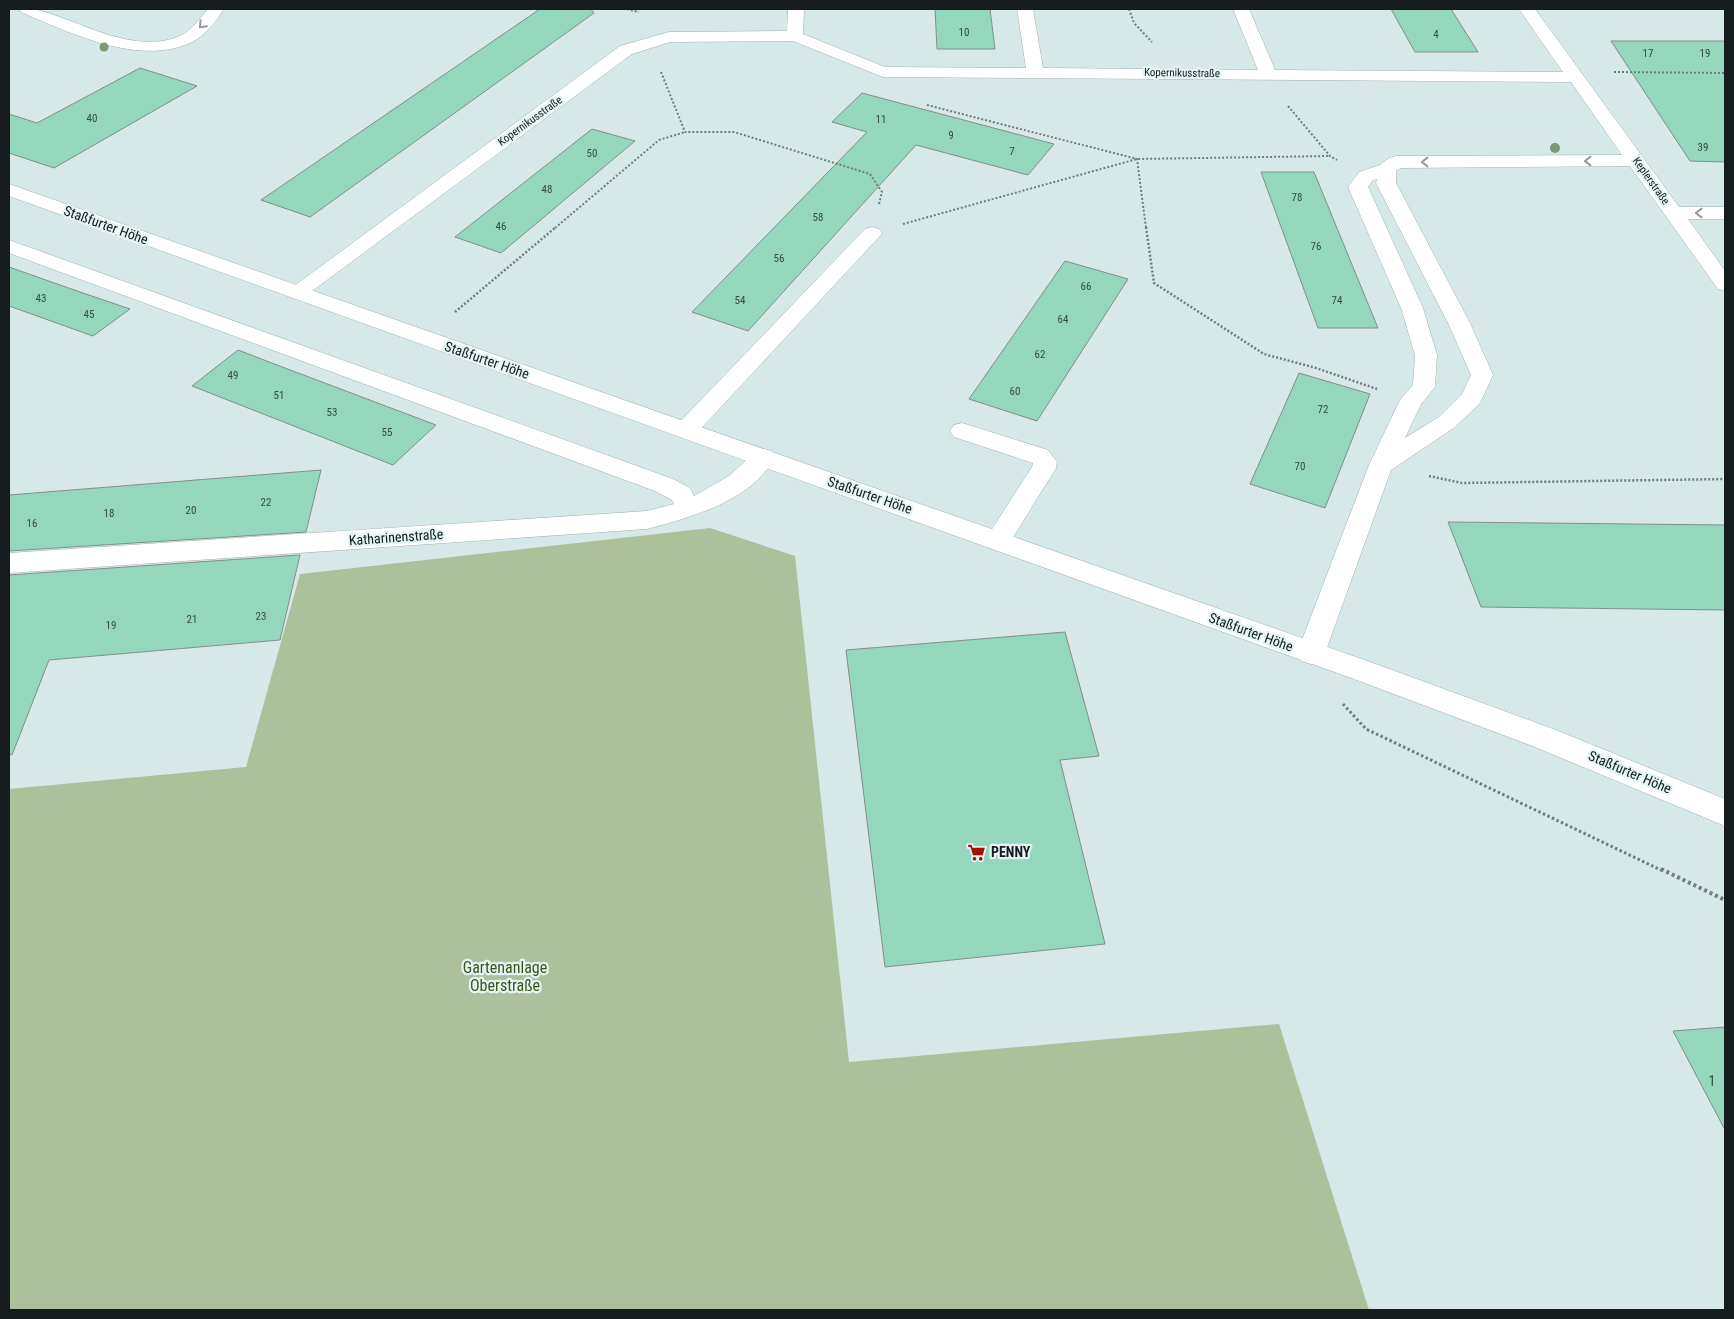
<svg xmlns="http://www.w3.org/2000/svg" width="1734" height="1319" font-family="'Roboto Condensed',sans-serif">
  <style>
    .green { fill: #aac19b }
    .building { fill: #94d7bc; stroke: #828f89 }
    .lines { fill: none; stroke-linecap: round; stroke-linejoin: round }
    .minor-casing { stroke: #a1b1b2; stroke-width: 1 }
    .major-casing { stroke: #a1b1b2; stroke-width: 1 }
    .path-far3 { stroke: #717c7d; stroke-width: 2; stroke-dasharray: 2 2; stroke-linecap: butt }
    .path-far2 { stroke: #717c7d; stroke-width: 2.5; stroke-dasharray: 2 2; stroke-linecap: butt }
    .path-far1 { stroke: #717c7d; stroke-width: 3; stroke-dasharray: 2.5 2.5; stroke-linecap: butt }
    .path { stroke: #717c7d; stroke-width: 4; stroke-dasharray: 3 3; stroke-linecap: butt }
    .minor { fill: #fff; fill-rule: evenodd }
    .major { fill: #fff; fill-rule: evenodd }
    .tree { fill: #7d9972 }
    .oneway { stroke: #969999 }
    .labels { text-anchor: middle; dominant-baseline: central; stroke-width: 4.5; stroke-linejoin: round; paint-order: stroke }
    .number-label { font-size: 11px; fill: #364b45 }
    .far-street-label { font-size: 11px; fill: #161c1d; stroke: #e4f5f6 }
    .street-label { font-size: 14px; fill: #161c1d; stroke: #e4f5f6 }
    .poi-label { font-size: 14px; font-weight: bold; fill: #161c1d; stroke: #e4f5f6; text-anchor: start }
    .near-number-label { font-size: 14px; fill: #364b45 }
    .near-park-label { font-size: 16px; fill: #345910; stroke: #e4f5f6 }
  </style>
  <rect width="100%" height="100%" fill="#d7e8e9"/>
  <!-- green -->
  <polygon class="green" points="710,528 795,556 849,1062 1279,1024 1369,1310 9,1310 9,789 246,767 300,574"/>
  <!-- building -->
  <g class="building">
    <polygon points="540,9 591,9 594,13 310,217 261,200"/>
    <polygon points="935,9 990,9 995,49 937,49"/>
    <polygon points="1391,9 1451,9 1478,52 1415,52"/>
    <polygon points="1611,41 1725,41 1725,162 1690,161"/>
    <polygon points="140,68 197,86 54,168 9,153 9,114 37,123"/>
    <polygon points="862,93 1054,144 1028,175 916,145 748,331 692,312 867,132 832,122"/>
    <polygon points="592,129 635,141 501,253 455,237"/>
    <polygon points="1261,172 1314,172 1378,328 1318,328"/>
    <polygon points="1065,261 1128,279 1037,421 969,399"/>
    <polygon points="9,267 80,292 130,309 93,336 9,306"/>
    <polygon points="238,350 277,365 436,425 393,465 192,386"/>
    <polygon points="1299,373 1370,394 1325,508 1250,484"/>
    <polygon points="321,470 306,532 9,551 9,495"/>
    <polygon points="1448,522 1725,525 1725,610 1481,607"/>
    <polygon points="300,555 280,640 49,660 12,755 9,754 9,575"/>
    <polygon points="1065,632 1099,756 1060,760 1105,944 885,967 846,650"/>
    <polygon points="1725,1027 1725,1130 1673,1031"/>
  </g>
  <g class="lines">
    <defs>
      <g id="minor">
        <path d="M19,9C40,8 51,14 71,21C103,34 146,51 180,36C192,30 200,18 208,9H224C216,21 205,36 192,42C140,67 70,33 21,12Z"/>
        <path d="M788,9H804L803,34L885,67L1026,68L1017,9H1033L1043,68L1258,70L1233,9H1249L1275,70L1563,72L1519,9H1535L1679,207H1725V219H1688L1725,271V291L1718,289L1630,166L1401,168L1396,171V183L1470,323L1493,375L1480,403L1455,427L1391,470L1325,653L1321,661L1311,664L1301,661L1297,653L1369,465L1400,400L1413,385L1415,355L1401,308L1348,187L1359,172L1380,165L1389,158L1396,156L1622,155L1571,82L883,77L793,41L670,42L632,54L304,297L297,299L290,297L286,293L290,289L620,46L669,32L787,31ZM1377,179L1376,183L1448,323L1471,375L1462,394L1439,417L1405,438L1421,404L1435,387L1437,355L1423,308L1368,187L1373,180Z"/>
        <polygon points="872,227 879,229 882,233 879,237 694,436 686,438 678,436 674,430 678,424 865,229"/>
        <path d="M9,240L673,479L690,488L694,496L729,476L756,451L764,449L772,451L776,457C749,502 694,516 647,529L9,573V553L647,511L674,504L672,500L655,491L9,253Z"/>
        <polygon points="962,423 1048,450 1057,462 1056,468 1007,547 998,549 989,547 985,540 1032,467 1033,463 954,437 950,431 954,425"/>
      </g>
      <polygon id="major" points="9,184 1373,663 1556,730 1725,799 1725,826 1535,747 1354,679 9,196"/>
    </defs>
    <!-- minor casing -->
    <use href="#minor" class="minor-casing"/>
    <!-- major casing -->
    <use href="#major" class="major-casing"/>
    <!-- path-far3 -->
    <g class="path-far3">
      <polyline points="627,9 639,12"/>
      <polyline points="1129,9 1134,23 1152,42"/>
      <polyline points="661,72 685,132 734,132 870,174 882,192 879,204"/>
      <polyline points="1614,72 1725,73"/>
      <polyline points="927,105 1137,159 1146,228"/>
      <polyline points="1288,106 1330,156 1337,160"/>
      <polyline points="903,224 1137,159 1330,156"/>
      <polyline points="555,228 659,140 685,132"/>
    </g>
    <!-- path-far2 -->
    <g class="path-far2">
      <polyline points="1146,227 1154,283 1264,354 1316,368 1377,389"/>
      <polyline points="455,312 556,227"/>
      <polyline points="1429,476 1462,483 1725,479"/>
    </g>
    <!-- path-far1 -->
    <polyline class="path-far1" points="1343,704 1366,729 1663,871"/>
    <!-- path -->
    <polyline class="path" points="1661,869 1725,900"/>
    <!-- minor -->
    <use href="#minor" class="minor"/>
    <!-- major -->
    <use href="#major" class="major"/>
  </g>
  <!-- trees -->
  <g class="tree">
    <circle cx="104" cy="47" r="4.5"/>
    <circle cx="1555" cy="148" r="5"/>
  </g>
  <!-- one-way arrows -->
  <defs><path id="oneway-chevron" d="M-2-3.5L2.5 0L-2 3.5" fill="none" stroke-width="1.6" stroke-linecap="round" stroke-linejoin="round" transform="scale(1.25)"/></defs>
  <g class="oneway">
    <use href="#oneway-chevron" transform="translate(202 25) rotate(134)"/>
    <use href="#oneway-chevron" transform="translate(1588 161) rotate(180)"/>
    <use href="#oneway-chevron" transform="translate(1425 162) rotate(180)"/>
    <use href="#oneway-chevron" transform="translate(1699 213) rotate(-180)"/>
  </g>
  <!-- icons -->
  <defs>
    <symbol id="supermarket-bare" viewBox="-9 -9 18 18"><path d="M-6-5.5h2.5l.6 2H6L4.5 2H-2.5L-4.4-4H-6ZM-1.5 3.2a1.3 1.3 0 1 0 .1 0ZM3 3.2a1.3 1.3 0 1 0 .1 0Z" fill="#a51202" stroke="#e4f5f6" stroke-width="2.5" paint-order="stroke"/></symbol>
  </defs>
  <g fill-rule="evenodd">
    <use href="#supermarket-bare" x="964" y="840" width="25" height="25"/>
  </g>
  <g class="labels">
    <!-- number labels -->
    <g class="number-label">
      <text x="964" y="32">10</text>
      <text x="1436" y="34">4</text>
      <text x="1648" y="53">17</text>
      <text x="1705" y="53">19</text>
      <text x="92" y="118">40</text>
      <text x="881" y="119">11</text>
      <text x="951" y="135">9</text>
      <text x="1703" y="147">39</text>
      <text x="1012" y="151">7</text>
      <text x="592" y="153">50</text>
      <text x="547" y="189">48</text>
      <text x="1297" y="197">78</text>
      <text x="818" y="217">58</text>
      <text x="501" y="226">46</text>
      <text x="1316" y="246">76</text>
      <text x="779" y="258">56</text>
      <text x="1086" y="286">66</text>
      <text x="41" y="298">43</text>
      <text x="740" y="300">54</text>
      <text x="1337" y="300">74</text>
      <text x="89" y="314">45</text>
      <text x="1063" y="319">64</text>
      <text x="1040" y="354">62</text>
      <text x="233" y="375">49</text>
      <text x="1015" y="391">60</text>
      <text x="279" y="395">51</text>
      <text x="1323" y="409">72</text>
      <text x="332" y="412">53</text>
      <text x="387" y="432">55</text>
      <text x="1300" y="466">70</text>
      <text x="266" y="502">22</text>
      <text x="191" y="510">20</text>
      <text x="109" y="513">18</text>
      <text x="32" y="523">16</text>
      <text x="261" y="616">23</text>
      <text x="192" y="619">21</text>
      <text x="111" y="625">19</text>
    </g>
    <!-- far-street labels -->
    <g class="far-street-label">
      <text transform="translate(1182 73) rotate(1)">Kopernikusstraße</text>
      <text transform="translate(530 121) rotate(-36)">Kopernikusstraße</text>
      <text transform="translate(1651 181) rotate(55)">Keplerstraße</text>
    </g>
    <!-- street labels -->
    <g class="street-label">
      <text transform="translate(106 225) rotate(20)">Staßfurter Höhe</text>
      <text transform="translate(487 360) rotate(19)">Staßfurter Höhe</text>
      <text transform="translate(870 495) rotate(19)">Staßfurter Höhe</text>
      <text transform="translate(396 537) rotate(-4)">Katharinenstraße</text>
      <text transform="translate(1251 632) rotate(20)">Staßfurter Höhe</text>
      <text transform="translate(1630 772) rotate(23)">Staßfurter Höhe</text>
    </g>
    <!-- poi labels -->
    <g class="poi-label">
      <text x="991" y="852">PENNY</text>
    </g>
    <!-- near-number labels -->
    <g class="near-number-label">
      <text x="1712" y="1081">1</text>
    </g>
    <!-- near-park labels -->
    <g class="near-park-label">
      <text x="505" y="967">Gartenanlage<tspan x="505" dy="18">Oberstraße</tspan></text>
    </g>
  </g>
  <!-- border -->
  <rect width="1734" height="1319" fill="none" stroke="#161c1d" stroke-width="20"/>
</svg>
